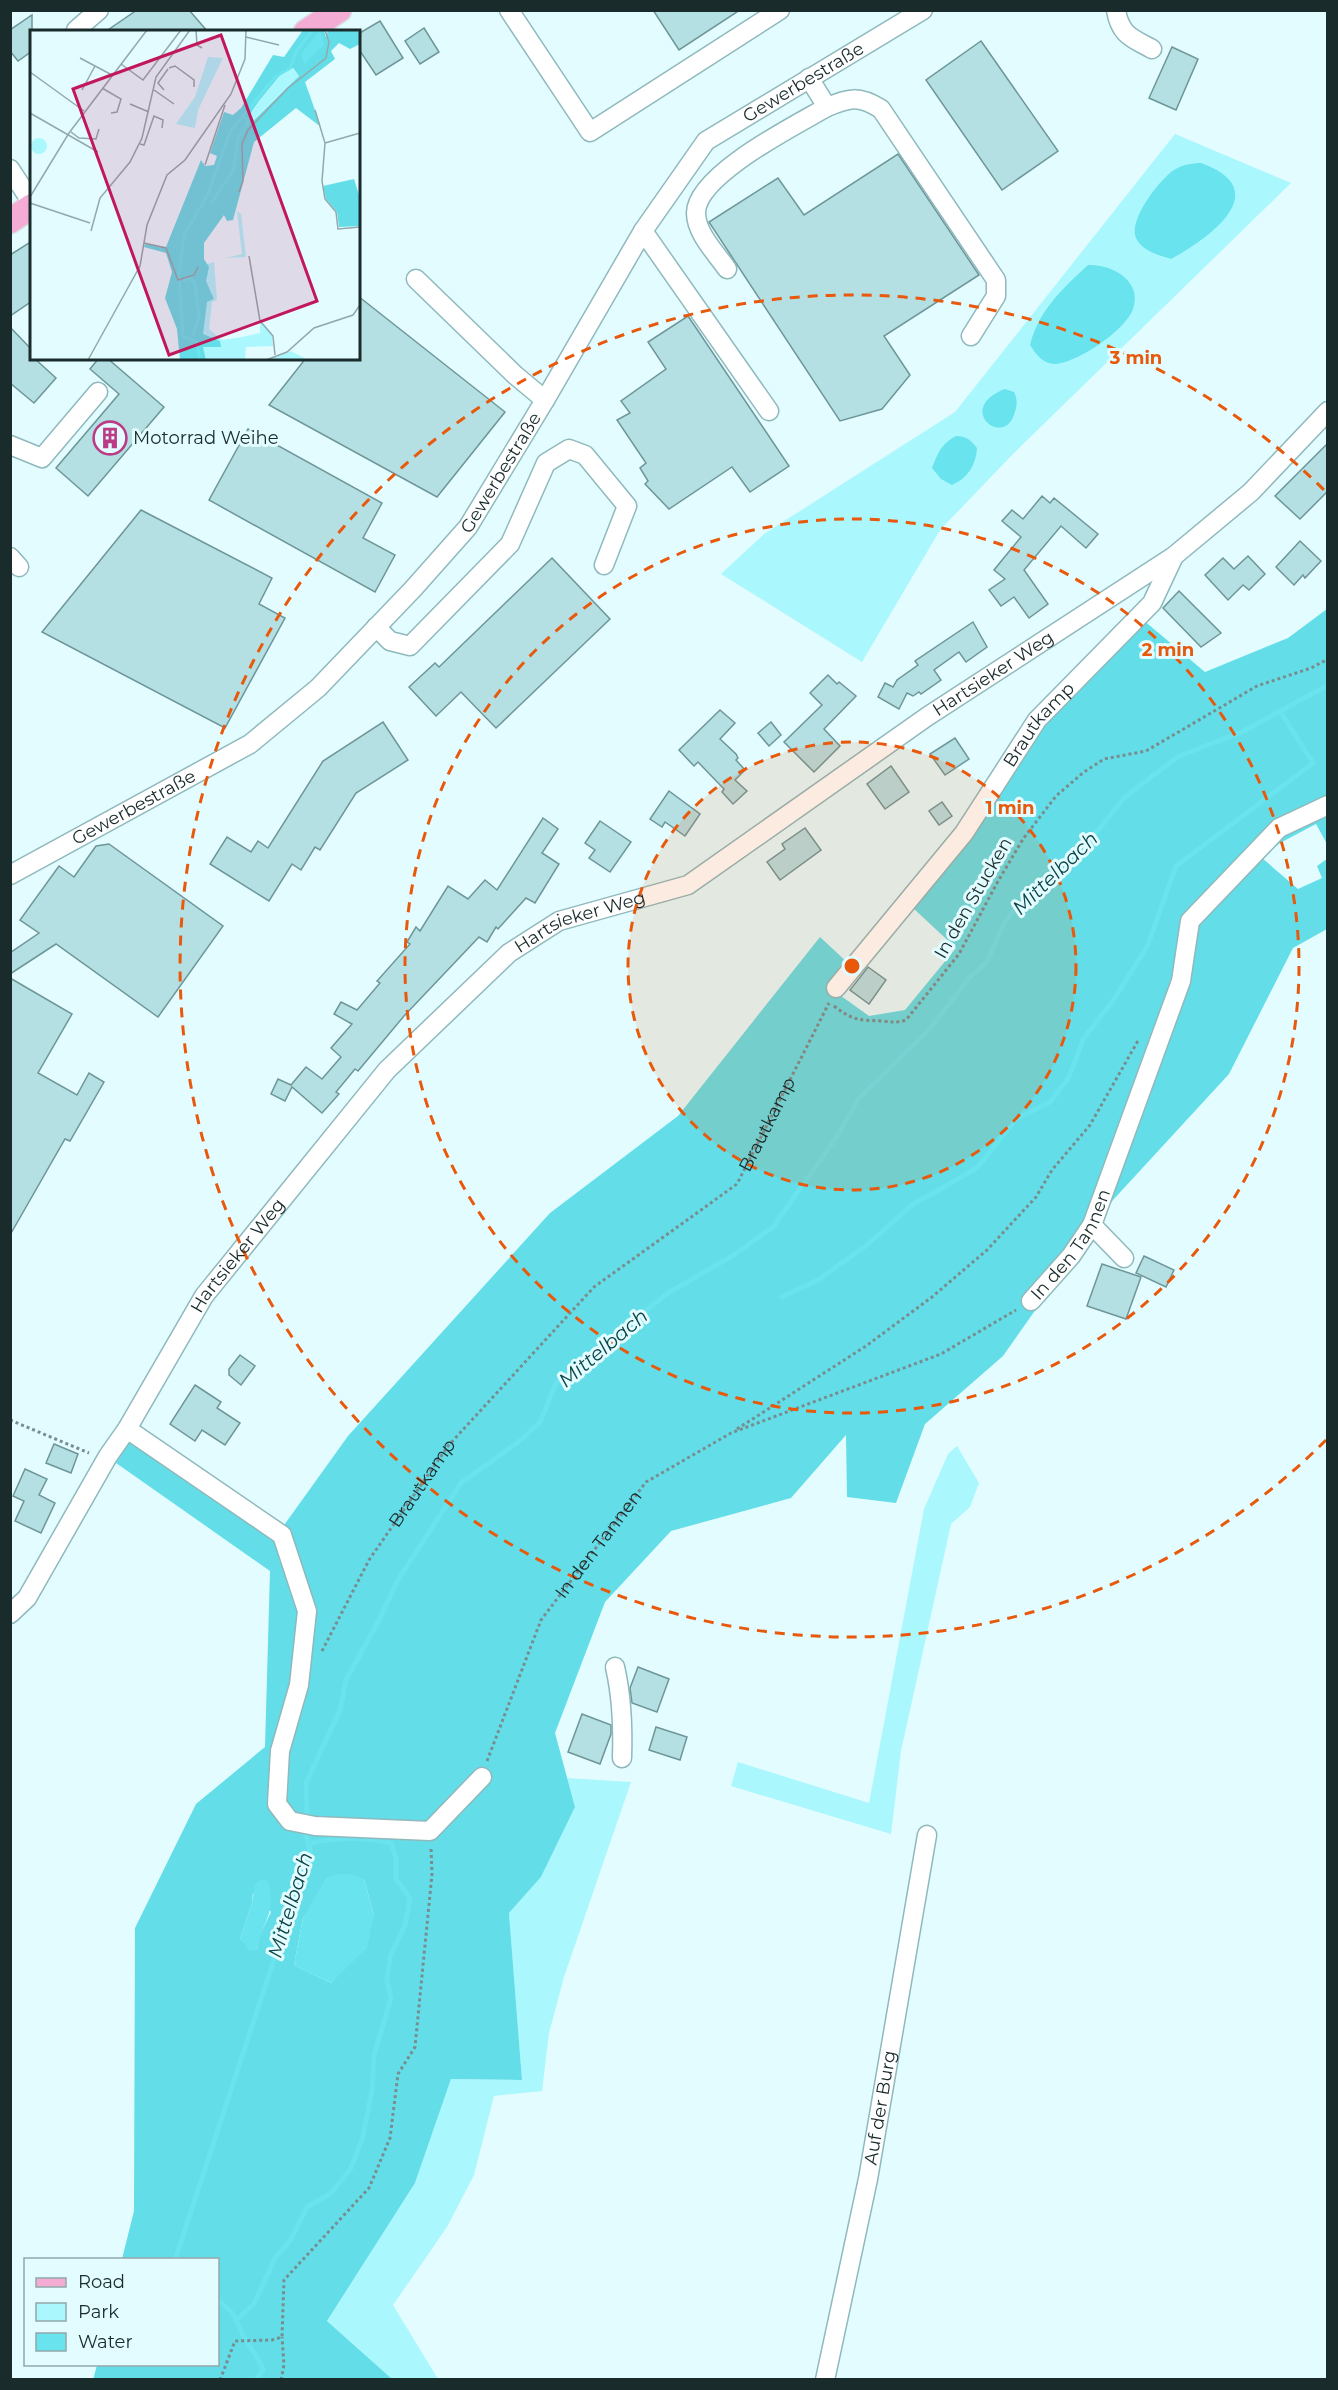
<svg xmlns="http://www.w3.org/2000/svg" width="1338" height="2390" font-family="Montserrat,sans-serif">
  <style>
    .green { fill: #abf7fe }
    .forest { fill: #63dee8; fill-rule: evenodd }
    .water { fill: #69e3ed }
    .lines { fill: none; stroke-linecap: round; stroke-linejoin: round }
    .stream { stroke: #69e3ed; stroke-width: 5 }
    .building { fill: #b5e0e3; stroke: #6d9699; stroke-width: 1.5 }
    .minor-casing { stroke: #8fb9bc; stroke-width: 21 }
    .major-casing { stroke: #dadddd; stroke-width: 27 }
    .path { stroke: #788d8f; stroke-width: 3; stroke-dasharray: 3 3; stroke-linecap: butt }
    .minor { stroke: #fff; stroke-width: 18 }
    .major { stroke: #f4acd4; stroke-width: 24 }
    .ring { fill: none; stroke: #e8590c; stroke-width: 3; stroke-dasharray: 10 8 }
    .labels { text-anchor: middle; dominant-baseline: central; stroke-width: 6; stroke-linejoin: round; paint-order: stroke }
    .street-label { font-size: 18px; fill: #1a2b2c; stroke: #e3fcff }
    .poi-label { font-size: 18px; fill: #1a2b2c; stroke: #e3fcff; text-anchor: start }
    .water-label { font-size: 20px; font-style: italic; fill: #0c4549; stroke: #e3fcff }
    .inset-river { fill: none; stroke: #69e3ed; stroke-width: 3 }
    .inset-road { fill: none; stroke: #93a8ab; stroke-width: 1.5 }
    .view { fill: #c2185b; fill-opacity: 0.15; stroke: #c2185b; stroke-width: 3 }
    .inset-edge { fill: none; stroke: #1a2b2c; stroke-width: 3 }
    .centre { fill: #e8590c; stroke: #e3fcff; stroke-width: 3 }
    .ring-label { font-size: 18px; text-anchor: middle; font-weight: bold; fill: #e8590c; stroke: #e3fcff; stroke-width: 6; stroke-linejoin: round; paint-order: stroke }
  </style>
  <rect width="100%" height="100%" fill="#e3fcff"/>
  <!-- green -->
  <g class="green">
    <polygon points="1175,134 1291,183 1013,454 940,530 862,662 721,574 764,534 955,412"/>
    <polygon points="957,1446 979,1483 970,1507 951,1524 901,1751 891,1834 731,1786 738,1762 869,1803 924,1509 948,1454"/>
    <polygon points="567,1778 631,1782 564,1977 549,2033 542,2091 494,2096 474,2175 447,2227 393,2305 438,2379 392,2379 327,2321 415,2183 451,2079 522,2080 509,1913 541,1877 575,1807"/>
  </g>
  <!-- forest -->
  <path class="forest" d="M1327,609V844L1316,824L1280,843L1262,858L1298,889L1322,878L1317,866L1327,859V929L1293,948L1229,1074L1113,1200L1003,1356L925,1424L896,1503L847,1497L846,1435L791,1498L671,1531L605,1602L555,1733L575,1807L541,1877L509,1913L522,2080L451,2079L415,2183L327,2321L392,2379L93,2380L97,2365L218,2364V2260L122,2259L134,2211L135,1928L196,1804L265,1747L270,1571L116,1463L131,1437L282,1528L348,1436L550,1213L678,1116L820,937L849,964L830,988L869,1016L905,1010L956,948L913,908L1044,722L1142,619L1205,672L1288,638ZM364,1879L374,1916L347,1965L331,1983L294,1965L303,1918L312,1905ZM253,1893L271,1912L259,1937L257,1950L240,1939L252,1903Z"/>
  <!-- water -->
  <g class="water">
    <path d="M1201,163C1276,190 1210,238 1171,259C1159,255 1142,251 1136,238C1128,220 1160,179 1174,170C1182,165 1191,163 1201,163Z"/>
    <path d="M1088,265C1112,264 1143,281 1133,309C1126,330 1076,364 1054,364C1042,363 1036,354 1030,345C1039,310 1062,289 1088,265Z"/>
    <path d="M1005,389L1014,392C1018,400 1017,406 1014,415C1002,448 955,408 1005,389Z"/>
    <path d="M956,436C966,436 971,440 977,448C976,465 968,478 952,485L941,479L932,468C938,453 941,444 956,436Z"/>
    <polygon points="337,1874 351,1874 364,1879 374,1916 367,1948 331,1983 294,1965 303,1918 326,1878"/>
    <path d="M261,1879L268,1881C277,1915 262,1920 257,1950L250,1951L240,1939L252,1903L255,1885Z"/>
  </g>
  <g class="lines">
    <!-- stream -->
    <g class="stream">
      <polyline points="782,1297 818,1280 867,1245 912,1205 977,1168 1016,1119 1050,1102 1068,1079 1084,1038 1112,1002 1147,947 1176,866 1313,763 1280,711"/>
      <polyline points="305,1819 307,1812 306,1783 340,1710 346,1680 378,1622 398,1580 461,1483 521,1440 540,1422 556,1383 668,1293 732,1256 773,1227 836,1138 859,1098 928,1031 970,977 987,962 1004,923 1027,895 1085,846 1125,797 1179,756 1242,732 1328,685"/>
      <polyline points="175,2260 310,1850 304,1828"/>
      <path d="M218,2301C240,2315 234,2323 247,2342C253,2352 260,2359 263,2370L256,2380"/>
      <path d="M237,2319L254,2304L275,2258L290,2241L307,2207L331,2193L350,2170L362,2140L372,2091L374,2055L391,1998L387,1981L390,1957L405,1925L410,1898L396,1879V1858L391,1843C365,1837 334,1837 308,1844"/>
    </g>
  </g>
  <!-- building -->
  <g class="building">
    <polygon points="137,10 189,10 208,32 105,32"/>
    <polygon points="653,10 740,10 679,50"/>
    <polygon points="32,15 32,51 18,61 10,51 10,30"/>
    <polygon points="380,21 403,58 376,75 358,48 358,34"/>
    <polygon points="424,28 439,52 420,64 405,41"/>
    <polygon points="981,41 1058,151 1002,190 926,80"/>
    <polygon points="1172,47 1198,59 1176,110 1149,98"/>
    <polygon points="898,154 979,275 884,336 910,375 882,409 840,421 709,222 778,178 804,215"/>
    <polygon points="32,241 32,301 10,316 10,255"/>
    <polygon points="358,296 505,412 437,497 269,405 306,358 358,358"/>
    <polygon points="688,316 789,466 750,492 732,467 669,509 645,484 648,481 640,468 646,463 617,420 630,413 621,401 666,369 648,342"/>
    <polygon points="10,327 32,350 32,358 34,358 56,378 34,403 10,383"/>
    <polygon points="99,358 107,358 164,407 88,496 56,468 119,394 90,369"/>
    <polygon points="248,429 382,503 363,538 395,555 375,592 209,500"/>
    <polygon points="1328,443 1328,491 1300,519 1275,496"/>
    <polygon points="1042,496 1050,503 1054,498 1098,534 1086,548 1061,526 1024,570 1048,604 1029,618 1014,597 1001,606 989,590 1005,579 994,570 1021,537 1002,521 1012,510 1023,519"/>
    <polygon points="141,510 272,578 259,604 285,618 225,728 42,632"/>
    <polygon points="1300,541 1321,561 1305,578 1303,575 1294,585 1276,567"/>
    <polygon points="1248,556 1265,574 1249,590 1243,585 1228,600 1205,575 1223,558 1234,569"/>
    <polygon points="552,558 610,619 496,728 461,692 436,716 409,687 435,663 439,667"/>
    <polygon points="1179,591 1221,633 1201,647 1163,608"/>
    <polygon points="973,622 987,647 966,662 959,652 934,670 941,680 921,694 919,692 913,696 907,693 899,709 878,697 885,683 893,687 897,680 918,665 915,661"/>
    <polygon points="828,675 837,684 839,682 856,696 824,729 840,746 814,772 784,742 822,705 810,693"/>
    <polygon points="720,710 735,723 720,739 736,754 738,758 736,760 745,770 735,780 747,791 733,804 722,792 724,789 698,762 694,766 679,750"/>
    <polygon points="383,722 408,760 356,793 320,850 315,847 301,870 292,864 269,901 210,864 227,837 251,852 258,841 268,848 323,761"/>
    <polygon points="771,722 781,735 769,746 758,733"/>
    <polygon points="955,738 969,759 945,775 930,754"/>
    <polygon points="891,766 909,792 885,809 867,784"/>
    <polygon points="669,791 700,814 685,836 665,822 662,827 650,819"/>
    <polygon points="942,802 952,816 939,825 929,811"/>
    <polygon points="543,818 558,829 542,853 559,864 535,903 526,898 498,929 496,927 487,942 479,937 404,1016 358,1071 355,1069 336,1092 339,1094 322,1113 292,1087 285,1101 271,1094 278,1079 291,1085 306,1067 322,1079 341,1057 331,1048 352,1024 334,1014 341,1002 357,1010 380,983 377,981 410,944 407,942 416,927 420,931 448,886 468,899 485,880 497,890"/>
    <polygon points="600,821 631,842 610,872 589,858 595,850 585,843"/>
    <polygon points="805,828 821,850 780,880 767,862 785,849 782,844"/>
    <polygon points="109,844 223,926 158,1017 56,944 10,974 10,953 39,933 20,920 59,866 74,877 96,846"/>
    <polygon points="868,967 886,980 869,1004 850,990"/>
    <polygon points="10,978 72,1014 38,1073 77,1095 89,1073 104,1082 70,1141 65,1139 10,1235"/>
    <polygon points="1144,1256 1174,1270 1166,1287 1136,1273"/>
    <polygon points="1102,1264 1141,1277 1126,1319 1087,1306"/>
    <polygon points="240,1355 255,1366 241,1385 229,1375 229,1369"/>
    <polygon points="195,1385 221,1402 217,1408 240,1423 225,1445 202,1430 195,1441 170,1424"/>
    <polygon points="54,1444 78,1454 71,1473 46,1463"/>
    <polygon points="25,1469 47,1479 39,1495 55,1503 41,1533 15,1521 24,1501 13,1496"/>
    <polygon points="638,1667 669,1679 657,1712 632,1703 630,1688"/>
    <polygon points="582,1714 611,1725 611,1734 600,1764 568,1752"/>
    <polygon points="656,1727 687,1737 680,1760 649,1750"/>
  </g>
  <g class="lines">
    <defs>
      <g id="minor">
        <polyline points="509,10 590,132 780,10"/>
        <path d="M1116,10C1120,35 1132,38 1152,49"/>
        <polyline points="76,30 99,10"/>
        <path d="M827,107C850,98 858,95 881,109L996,280V296L971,336"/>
        <polyline points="10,169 32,203"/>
        <polyline points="643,231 769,411"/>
        <path d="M727,269C716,253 696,233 696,213C696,175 796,125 827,107L809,78"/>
        <polyline points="416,279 515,375 545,400"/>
        <polyline points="10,445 42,458 98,392"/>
        <polyline points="10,557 19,567"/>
        <polyline points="376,627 390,641 410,646 510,544 546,463 569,449 585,455 627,506 604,565"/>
        <path id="s3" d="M10,875L250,744L318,688L413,589L468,527L545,400L643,231L706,141L923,10"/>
        <path id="s4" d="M836,988L964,833L1037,720L1152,603L1174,556"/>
        <polyline points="1092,1225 1124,1258"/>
        <path id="s5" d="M1031,1301L1071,1256L1092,1225L1181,981L1190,921L1279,828L1328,805"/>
        <polyline points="127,1429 282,1535 307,1611 299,1685 280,1751 277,1804 290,1821 315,1826 430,1831 482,1777"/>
        <path id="s6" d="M10,1614L27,1598L108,1456L127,1429L204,1296L387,1070L509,953L559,921L688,885L928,716L1174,556L1251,492L1328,411"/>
        <path d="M615,1667C622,1697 623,1728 622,1758"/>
        <path id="s7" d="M825,2380L868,2179L927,1835"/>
      </g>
      <g id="major">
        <polyline points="306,32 339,10"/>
        <polyline points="10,221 32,206"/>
      </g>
    </defs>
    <!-- minor casing -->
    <use href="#minor" class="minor-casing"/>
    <!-- major casing -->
    <use href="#major" class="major-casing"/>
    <!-- path -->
    <g class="path">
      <path d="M834,1006C853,1021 860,1020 882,1021C891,1022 897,1023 906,1020L959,954L997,883L1023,839L1056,796L1084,772L1104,759L1146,751L1257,686L1311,668L1328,659"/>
      <polyline points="10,1420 89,1453"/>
      <polyline points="737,1429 866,1346 932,1297 987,1250 1036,1197 1052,1170 1090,1125 1139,1039"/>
      <path id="s1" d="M322,1651L369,1560L448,1446L594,1287L737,1184L829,1003"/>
      <path id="s2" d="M487,1761L541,1620L646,1482L731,1433L941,1354L1016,1310"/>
      <polyline points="220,2380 235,2341 272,2340 282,2337 284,2280 369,2188 390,2138 398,2074 415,2047 432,1874 431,1848"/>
      <polyline points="281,2380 284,2365 282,2337"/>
    </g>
    <!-- minor -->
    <use href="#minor" class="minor"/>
    <!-- major -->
    <use href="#major" class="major"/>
  </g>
  <!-- distance rings -->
  <circle cx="852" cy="966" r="224" fill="#e8590c" fill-opacity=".12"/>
  <g class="ring">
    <circle cx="852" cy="966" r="224"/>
    <circle cx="852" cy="966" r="447"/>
    <path d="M1326 1440A671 671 0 1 1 1326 492"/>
  </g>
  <!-- icons -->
  <defs>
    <symbol id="building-ring" viewBox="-11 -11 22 22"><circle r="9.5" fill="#e3fcff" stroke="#bb3b87" stroke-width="1.5"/><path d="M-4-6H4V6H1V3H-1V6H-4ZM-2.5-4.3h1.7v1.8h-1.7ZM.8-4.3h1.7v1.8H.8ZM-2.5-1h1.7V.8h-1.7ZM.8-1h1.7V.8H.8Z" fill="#bb3b87"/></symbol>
  </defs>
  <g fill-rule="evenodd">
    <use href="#building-ring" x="91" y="419" width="38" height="38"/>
  </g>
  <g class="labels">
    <!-- street labels -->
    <g class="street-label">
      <text stroke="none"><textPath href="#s3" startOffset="1149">Gewerbestraße</textPath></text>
      <text stroke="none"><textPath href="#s3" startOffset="645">Gewerbestraße</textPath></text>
      <text stroke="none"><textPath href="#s6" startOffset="1398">Hartsieker Weg</textPath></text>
      <text stroke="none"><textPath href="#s4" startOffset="333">Brautkamp</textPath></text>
      <text stroke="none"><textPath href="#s3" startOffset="141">Gewerbestraße</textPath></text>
      <text transform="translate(973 898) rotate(-60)">In den Stucken</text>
      <text stroke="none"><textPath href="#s6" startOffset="912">Hartsieker Weg</textPath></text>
      <text stroke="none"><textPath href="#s1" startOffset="700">Brautkamp</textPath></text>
      <text stroke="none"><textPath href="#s5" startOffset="70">In den Tannen</textPath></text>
      <text stroke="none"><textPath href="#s6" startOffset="426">Hartsieker Weg</textPath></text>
      <text stroke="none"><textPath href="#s1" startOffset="196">Brautkamp</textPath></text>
      <text stroke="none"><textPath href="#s2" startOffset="246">In den Tannen</textPath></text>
      <text stroke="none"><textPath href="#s7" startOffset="278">Auf der Burg</textPath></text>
    </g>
    <!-- poi labels -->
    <g class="poi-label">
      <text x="133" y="438">Motorrad Weihe</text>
    </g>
    <!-- water labels -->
    <g class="water-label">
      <text transform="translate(1055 873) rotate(-44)">Mittelbach</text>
      <text transform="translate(603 1348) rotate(-40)">Mittelbach</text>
      <text transform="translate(290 1905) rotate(-73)">Mittelbach</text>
    </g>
  </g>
  <!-- overview -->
  <g transform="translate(30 30)">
    <rect width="330" height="330" fill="#e3fcff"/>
    <path d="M178,27L193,28L168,80L165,98L146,94L165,67ZM262,38L269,46L223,90L218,85L251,44ZM1 116a8 8 0 1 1 16 0a8 8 0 1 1-16 0ZM207,181L211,184L216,227L196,228L212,224ZM184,232L187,270L182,272L179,299L192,310L212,307L230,303V290L242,303L243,316L216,317L215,330H176L172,316H191L172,304L176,272L184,269L176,251L177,234ZM261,321L278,330H241V329Z" fill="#abf7fe"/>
    <path d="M273,0H294L296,7L298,0H326L330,3V14L320,19L309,13L301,21L305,29L275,52L291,97L266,78L224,112L203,190L197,191L194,185L174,213V229L179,237L176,251L184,269L177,272L173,304L190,311L191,317H173L176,330H150L147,299L135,268L142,242L136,223L114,217L115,214L136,217L171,130L175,136L184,135L187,126L180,123L194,82L203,85L211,78L243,25L254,27ZM263,38L269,46L224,90L219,85L229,71L251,44ZM324,149L330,168V196L309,197L307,182L296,169L293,156Z" fill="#63dee8" fill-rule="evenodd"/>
    <path d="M290,0L294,15L274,34L271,24Z" fill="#69e3ed"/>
    <path class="inset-river" d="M182,172L204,139L208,108L219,91L214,87M153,250L160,248L165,254L169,286L163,306M170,330L167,312L153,306L149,245L154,205L178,164L200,102L245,47L260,38L267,20L283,0"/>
    <path class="inset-road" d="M166,0L167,15L172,18M216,7L249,15M50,28L82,45M91,34L113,50L151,0M139,38L145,36L164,50V57M0,42L54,81M72,58L91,69L87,82L81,83M52,60L65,36M124,60L144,74M134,60L128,53L138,39M100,74L119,82M285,80L295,113L292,151L295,169L306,182L308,199L330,197M0,83L68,122M41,102L49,108L66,109L69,99M295,113L330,103M110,114L114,115L124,86L133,90L132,98M175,135L195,75M209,162L213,151L212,114L218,100L258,58L296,28L299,12L295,0M0,167L39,103L117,0M0,173L60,193M61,201L70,168L100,132L112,108L126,47L160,0M114,213L136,218L148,250L164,245L168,237M219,226L230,291L243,306L245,325M330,251V270M58,330L110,236L117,195L137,145L155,130L201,64L215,29L216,0M236,330L257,322L284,298L323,285L330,275"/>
    <path class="view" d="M191,5L287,271L139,325L43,59Z"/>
    <rect width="330" height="330" class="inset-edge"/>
  </g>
  <circle cx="852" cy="966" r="9" class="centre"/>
  <g class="ring-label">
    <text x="1136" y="364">3 min</text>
    <text x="1168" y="656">2 min</text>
    <text x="1010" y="814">1 min</text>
  </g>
  <!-- border -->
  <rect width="1338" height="2390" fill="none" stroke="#1a2b2c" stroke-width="24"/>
  <!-- legend -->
  <rect x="24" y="2258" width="195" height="108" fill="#e3fcff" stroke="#93a8ab" stroke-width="1.5"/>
  <rect x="36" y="2278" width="30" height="9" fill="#f4acd4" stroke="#93a8ab" stroke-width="1.5"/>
  <text x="78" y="2288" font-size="18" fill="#1a2b2c">Road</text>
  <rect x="36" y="2303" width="30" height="18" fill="#abf7fe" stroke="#93a8ab" stroke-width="1.5"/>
  <text x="78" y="2318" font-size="18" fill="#1a2b2c">Park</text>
  <rect x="36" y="2333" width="30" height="18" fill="#69e3ed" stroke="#93a8ab" stroke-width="1.5"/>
  <text x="78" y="2348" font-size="18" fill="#1a2b2c">Water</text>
</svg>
